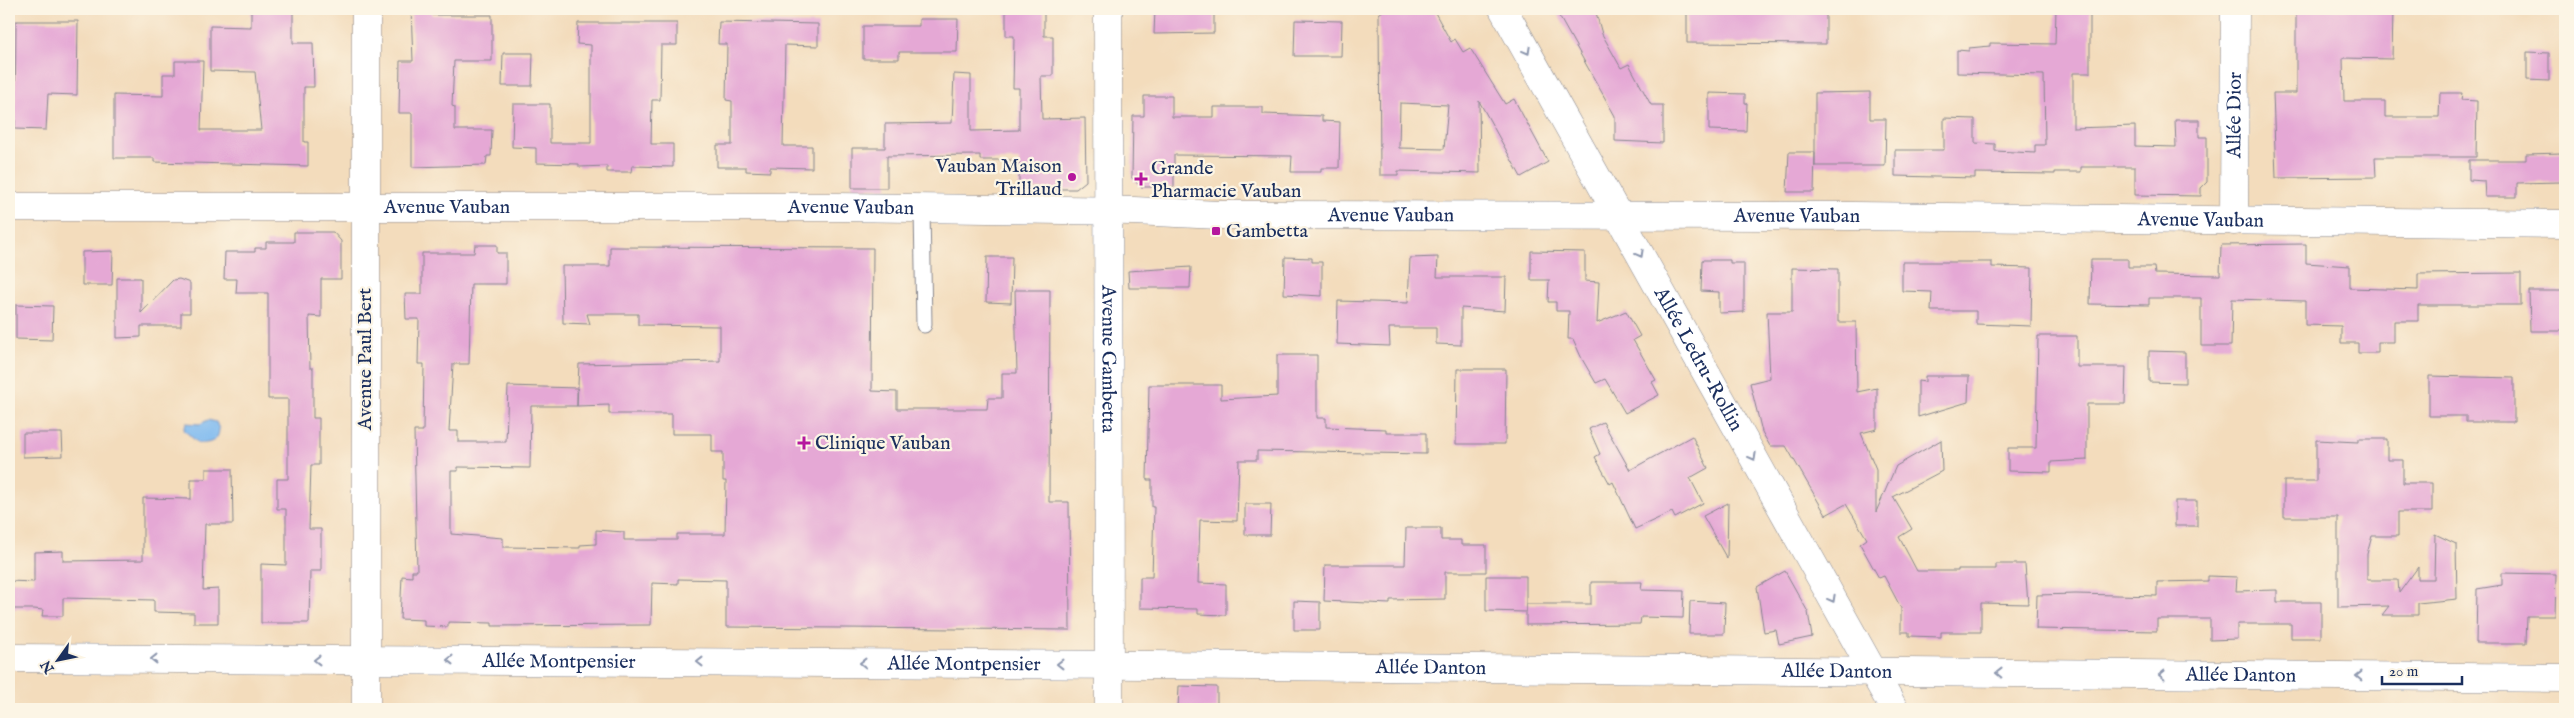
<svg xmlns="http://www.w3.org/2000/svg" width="2574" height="718" font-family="'IM FELL English',serif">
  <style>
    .water { fill: #7db9f0; stroke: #4c74a7 }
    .building { fill: #e5a8d5; fill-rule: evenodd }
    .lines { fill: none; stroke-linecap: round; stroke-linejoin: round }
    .lane-casing { stroke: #87868d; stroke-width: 17 }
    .street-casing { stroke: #87868d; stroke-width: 29 }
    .lane { stroke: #fff; stroke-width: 15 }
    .street { stroke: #fff; stroke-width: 28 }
    .oneway { stroke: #8d97ae }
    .poi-dot { fill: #b5179e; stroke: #fcf5e5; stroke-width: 2 }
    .labels { text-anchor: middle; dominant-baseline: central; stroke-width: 4.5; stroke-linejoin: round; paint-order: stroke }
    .street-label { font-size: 20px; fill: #1b2f5e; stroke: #fcf5e5 }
    .poi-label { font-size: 20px; fill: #1b2f5e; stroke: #fcf5e5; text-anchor: start }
  </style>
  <rect width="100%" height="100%" fill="#fcf5e5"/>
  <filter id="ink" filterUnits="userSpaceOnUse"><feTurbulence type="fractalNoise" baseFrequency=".02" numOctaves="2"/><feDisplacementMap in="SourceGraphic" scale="10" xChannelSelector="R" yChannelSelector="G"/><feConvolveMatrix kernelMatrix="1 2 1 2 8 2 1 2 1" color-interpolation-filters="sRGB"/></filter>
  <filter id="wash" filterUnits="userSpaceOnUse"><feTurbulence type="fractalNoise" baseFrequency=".0096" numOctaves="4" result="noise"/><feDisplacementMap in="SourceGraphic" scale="20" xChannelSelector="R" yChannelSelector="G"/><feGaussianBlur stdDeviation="1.12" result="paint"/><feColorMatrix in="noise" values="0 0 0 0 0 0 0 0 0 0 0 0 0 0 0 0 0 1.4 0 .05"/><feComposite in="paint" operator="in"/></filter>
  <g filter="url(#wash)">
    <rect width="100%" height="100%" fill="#f3dcbc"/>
    <!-- water -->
    <path class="water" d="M208,420L216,422L219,429C219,442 208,444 198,443L184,430L186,423L200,424Z"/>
    <g id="blocks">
      <!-- building -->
      <g class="building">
        <polygon points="251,9 293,9 293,43 313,43 314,87 304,87 304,142 308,142 308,166 154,162 154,158 114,158 114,95 163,96 163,74 175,74 175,61 203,61 201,130 261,130 255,72 210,71 210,26 251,27"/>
        <polygon points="411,9 432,9 432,15 492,15 492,61 454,61 452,106 455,107 455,130 492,130 491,156 487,156 486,165 412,167 412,113 399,113 400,61 413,61"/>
        <polygon points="1006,9 1044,9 1044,36 1053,36 1053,76 1041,76 1042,119 1085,118 1086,181 1076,189 1019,189 1019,160 980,160 980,155 887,156 887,188 852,188 852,148 885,148 885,124 952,123 954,74 971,75 971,131 1019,130 1019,88 1013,88 1014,36 1006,36"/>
        <polygon points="1155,9 1214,9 1214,33 1154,34"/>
        <path d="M1385,9H1433L1451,42L1455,39L1463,52L1470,48L1505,104L1514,99L1548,162L1521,177L1479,101L1480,173L1398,171V175H1380L1379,14ZM1400,103L1448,105L1444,149L1399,148Z"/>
        <polygon points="1555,9 1595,9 1602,34 1621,68 1629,64 1651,105 1663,105 1663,143 1615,141 1615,116"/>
        <polygon points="1791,9 1826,9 1826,44 1687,43 1687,10 1790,12"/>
        <polygon points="2056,9 2090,9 2090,73 2073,73 2073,128 2135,126 2135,146 2176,147 2175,120 2199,120 2199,137 2207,137 2207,182 2201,188 2201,196 2135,195 2135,167 2081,167 2081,172 2055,172 2055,174 1975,173 1975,178 1895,176 1895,150 1944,150 1944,118 1975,119 1975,143 1995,144 1995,151 2035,153 2035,145 2045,145 2044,75 1957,73 1957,50 1969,51 1969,48 1990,46 1990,43 2055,44"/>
        <polygon points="2296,9 2393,9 2392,59 2343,58 2344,101 2385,101 2385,117 2439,117 2440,93 2462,93 2461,100 2477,101 2476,157 2375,157 2376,177 2276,178 2273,93 2296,93"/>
        <polygon points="919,19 958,19 957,52 899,52 899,59 863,59 863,26 919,26"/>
        <polygon points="1295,20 1342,21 1341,56 1294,56"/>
        <polygon points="16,21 78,21 77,95 48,94 46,130 15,129"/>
        <polygon points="719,22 818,24 818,46 785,45 783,146 812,146 812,168 770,167 770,172 746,171 746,167 717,167 717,145 732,145 732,101 726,100 727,44 718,44"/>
        <polygon points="578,23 677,23 677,45 661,45 660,100 652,100 651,144 673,144 673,167 632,166 631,172 607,172 607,166 579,167 579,164 536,163 536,148 512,147 513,104 550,104 550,143 591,143 591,45 577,44"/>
        <polygon points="2527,52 2549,53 2549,81 2527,80"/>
        <polygon points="503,53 533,53 532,86 502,86"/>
        <polygon points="1870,92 1870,119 1886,119 1885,166 1815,166 1815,93"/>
        <polygon points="1709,93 1745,94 1745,103 1747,103 1746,131 1709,130"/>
        <polygon points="1144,96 1172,96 1172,117 1214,117 1214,107 1263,107 1263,114 1322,116 1322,121 1340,122 1339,168 1321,168 1321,172 1291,172 1292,156 1174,155 1174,187 1141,187 1132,178 1133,116 1144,116"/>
        <polygon points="1789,152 1815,152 1814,192 1787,192"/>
        <polygon points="2562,153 2561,182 2517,183 2517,197 2485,197 2484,181 2469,180 2469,160 2526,160 2526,154"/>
        <polygon points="294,232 333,232 341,241 341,279 321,279 321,317 309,316 310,368 313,368 313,418 319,418 319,465 311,465 309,529 321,529 321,571 310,571 309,623 261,623 261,564 286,565 286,509 277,509 277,479 288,479 288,399 268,399 268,293 236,293 237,279 224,279 225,252 255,252 255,248 266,248 266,242 294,242"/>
        <polygon points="2306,244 2306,263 2350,266 2350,288 2418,290 2418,274 2521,273 2521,305 2418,305 2418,321 2394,321 2394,342 2378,342 2378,353 2358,353 2358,343 2341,343 2341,326 2305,325 2305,301 2232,299 2231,346 2201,346 2201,298 2149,298 2149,305 2090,304 2091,259 2128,259 2128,267 2154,267 2155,274 2220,275 2221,245"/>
        <polygon points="475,245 497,245 497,253 506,253 506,284 471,284 469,364 453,364 449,431 458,431 458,442 506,442 508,386 577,388 577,406 531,406 530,468 458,467 458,471 451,471 451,534 503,538 503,547 580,548 580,545 596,544 596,530 624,532 624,540 677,540 677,534 725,534 726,481 723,481 723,452 712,452 712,434 672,434 672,414 609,414 609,405 577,406 579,364 720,361 720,326 638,325 638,314 587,314 590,324 563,323 562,266 610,266 610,247 873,248 872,391 897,392 897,409 987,409 988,398 1002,398 1002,373 1017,373 1015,290 1050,290 1049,502 1069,502 1070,630 726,627 726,580 678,579 678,584 652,583 651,625 492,626 492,623 448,622 448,627 424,626 424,620 400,619 402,576 412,577 412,571 417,571 414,431 423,431 424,364 418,364 419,319 406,319 405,294 422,294 422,253 474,253"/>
        <polygon points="113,251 112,285 82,285 82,252"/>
        <polygon points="1531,251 1585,252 1585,281 1599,282 1597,323 1626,311 1640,336 1633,340 1656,380 1652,382 1659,395 1625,413 1605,379 1596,383 1582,359 1573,339 1568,339 1569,311 1556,311 1556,302 1548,302 1549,280 1531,280"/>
        <polygon points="987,257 1012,257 1011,303 986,302"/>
        <polygon points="1285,257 1312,258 1312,262 1322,262 1322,296 1284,294"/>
        <polygon points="1438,257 1437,277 1506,277 1505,311 1461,308 1461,345 1436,344 1436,328 1389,328 1390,346 1337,344 1338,301 1408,303 1410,258"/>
        <polygon points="1702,260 1730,260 1730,263 1744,263 1744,312 1719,313 1719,292 1701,291"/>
        <polygon points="1902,262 1992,262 1992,267 2032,268 2031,326 1976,324 1976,311 1931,311 1932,292 1902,291"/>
        <polygon points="1191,267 1190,288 1129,288 1128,271"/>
        <polygon points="1792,268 1838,269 1838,322 1856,322 1857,392 1877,388 1877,429 1861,433 1876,469 1876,512 1896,466 1941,440 1942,471 1893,497 1912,529 1899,537 1917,571 1958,571 1958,569 1996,569 1996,564 2025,564 2028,604 1981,603 1981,632 1941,632 1941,637 1909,636 1909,632 1901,632 1901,608 1884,576 1879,578 1860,544 1867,539 1846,504 1826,515 1786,446 1770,446 1762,432 1750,383 1770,378 1767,312 1792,312"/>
        <polygon points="117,278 141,278 141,313 173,280 179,279 190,283 190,313 181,313 181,326 141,326 141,337 117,338"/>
        <polygon points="2529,291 2565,291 2565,331 2530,331"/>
        <polygon points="16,305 53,306 52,340 16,339"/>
        <polygon points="2038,336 2077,336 2077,367 2126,367 2125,404 2087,404 2087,460 2051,462 2051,472 2008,471 2008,448 2036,448"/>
        <polygon points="2149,351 2185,352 2185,383 2149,382"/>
        <polygon points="1277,355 1317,355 1317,418 1326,418 1326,427 1386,429 1386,433 1426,433 1426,454 1257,451 1257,460 1239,460 1237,521 1200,520 1198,583 1226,584 1226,615 1198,614 1198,609 1140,608 1140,577 1152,577 1154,507 1152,507 1152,480 1147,480 1149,385 1221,385 1221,399 1277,396"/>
        <polygon points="1457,369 1506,369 1505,444 1456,444"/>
        <polygon points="1925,376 1969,376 1968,402 1918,417 1918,381 1925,382"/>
        <polygon points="2429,376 2514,378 2514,422 2466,422 2466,416 2429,416"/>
        <polygon points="1603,422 1630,470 1692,436 1708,468 1690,478 1703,503 1675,518 1672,512 1635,529 1613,482 1610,484 1595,457 1600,454 1589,429"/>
        <polygon points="23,433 62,433 63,456 23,457"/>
        <polygon points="2358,439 2387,439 2387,460 2403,460 2403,483 2432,483 2432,512 2398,512 2398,536 2372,536 2367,554 2367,580 2398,580 2399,593 2418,567 2418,579 2434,579 2435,534 2456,544 2457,599 2418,603 2418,615 2382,615 2389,606 2338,607 2338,517 2284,517 2284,481 2316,481 2316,440 2358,442"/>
        <polygon points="206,469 232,469 233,524 205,524 203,590 218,589 218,623 194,623 194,613 154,612 154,600 63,598 63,616 42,616 43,610 34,609 9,609 9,581 34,582 34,552 63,551 63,561 143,560 143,498 191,499 191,479 206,479"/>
        <rect x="2175" y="501" width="22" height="25"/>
        <polygon points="1728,503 1727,559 1703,516"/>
        <polygon points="1245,504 1271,504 1270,535 1245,535"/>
        <polygon points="1406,528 1441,528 1441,540 1461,540 1461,545 1486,545 1486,572 1445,572 1445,599 1390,600 1390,604 1324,601 1325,565 1405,565"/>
        <polygon points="1785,571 1808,612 1812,637 1779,644 1776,630 1764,632 1757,587"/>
        <polygon points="2502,573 2556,574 2555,616 2527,616 2526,643 2476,643 2477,589 2502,585"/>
        <polygon points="1486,576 1526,576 1526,612 1486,611"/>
        <polygon points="2208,576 2237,577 2236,591 2277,590 2277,602 2321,602 2321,638 2291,638 2291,624 2237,624 2237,639 2210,640 2210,619 2157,619 2157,631 2036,629 2037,595 2076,594 2157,596 2157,582 2208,581"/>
        <polygon points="1591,582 1642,582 1641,590 1684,591 1683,618 1641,617 1640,624 1526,625 1526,604 1591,604"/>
        <polygon points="1294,601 1320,602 1320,630 1294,630"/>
        <polygon points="1690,601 1725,603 1724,634 1689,634"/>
        <polygon points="1179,686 1217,687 1217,709 1178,709"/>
      </g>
    </g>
  </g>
  <g filter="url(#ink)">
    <use href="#blocks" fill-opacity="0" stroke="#87868d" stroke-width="1"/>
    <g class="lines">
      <defs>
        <polyline id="lane" points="922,209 924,325"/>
        <g id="street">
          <polyline points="366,9 366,709"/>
          <path id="s1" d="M1108,9L1109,709"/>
          <path id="s2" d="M1503,9L1894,709"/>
          <path id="s3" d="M9,207H837L1134,211L1219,215L1855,216L2565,224"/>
          <path id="s4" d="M2234,221L2235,9"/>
          <path id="s5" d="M9,658L1150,665L2565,678"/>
        </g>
      </defs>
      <!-- lane casing -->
      <use href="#lane" class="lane-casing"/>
      <!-- street casing -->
      <use href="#street" class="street-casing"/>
      <!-- lane -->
      <use href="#lane" class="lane"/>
      <!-- street -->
      <use href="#street" class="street"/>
    </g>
    <!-- one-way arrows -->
    <defs><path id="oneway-chevron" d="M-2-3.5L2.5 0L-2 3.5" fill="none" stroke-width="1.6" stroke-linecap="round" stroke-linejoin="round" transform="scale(1.25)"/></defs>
    <g class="oneway">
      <use href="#oneway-chevron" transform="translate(1527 51) rotate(61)"/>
      <use href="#oneway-chevron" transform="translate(1640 254) rotate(61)"/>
      <use href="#oneway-chevron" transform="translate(1753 457) rotate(61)"/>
      <use href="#oneway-chevron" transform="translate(1832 599) rotate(61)"/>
      <use href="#oneway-chevron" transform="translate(154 659) rotate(-180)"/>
      <use href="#oneway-chevron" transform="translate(317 660) rotate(-180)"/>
      <use href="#oneway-chevron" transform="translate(450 660) rotate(-180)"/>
      <use href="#oneway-chevron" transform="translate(700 662) rotate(-180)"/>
      <use href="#oneway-chevron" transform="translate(863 663) rotate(-180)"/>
      <use href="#oneway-chevron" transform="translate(1060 664) rotate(-180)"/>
      <use href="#oneway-chevron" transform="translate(1999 673) rotate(-179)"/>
      <use href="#oneway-chevron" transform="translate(2162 675) rotate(-179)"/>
      <use href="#oneway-chevron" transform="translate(2359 676) rotate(-179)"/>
    </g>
  </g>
  <!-- markers -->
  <g class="poi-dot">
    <circle cx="1072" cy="177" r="5"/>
    <path d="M1138.5 171.5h5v5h5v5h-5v5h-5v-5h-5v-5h5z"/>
    <rect x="1211" y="226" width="10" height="10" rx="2.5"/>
    <path d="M801.5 435.5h5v5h5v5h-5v5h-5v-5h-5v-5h5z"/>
  </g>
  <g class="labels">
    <!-- street labels -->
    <g class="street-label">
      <text stroke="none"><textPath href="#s4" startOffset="106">Allée Dior</textPath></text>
      <text stroke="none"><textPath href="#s3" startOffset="438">Avenue Vauban</textPath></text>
      <text stroke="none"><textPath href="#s3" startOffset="842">Avenue Vauban</textPath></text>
      <text stroke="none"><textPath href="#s3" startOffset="1382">Avenue Vauban</textPath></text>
      <text stroke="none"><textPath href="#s3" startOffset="1788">Avenue Vauban</textPath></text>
      <text stroke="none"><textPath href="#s3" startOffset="2192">Avenue Vauban</textPath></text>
      <text transform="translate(365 359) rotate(-90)">Avenue Paul Bert</text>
      <text stroke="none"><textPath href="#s1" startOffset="350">Avenue Gambetta</textPath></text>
      <text stroke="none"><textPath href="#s2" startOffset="401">Allée Ledru-Rollin</textPath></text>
      <text stroke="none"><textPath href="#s5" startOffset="550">Allée Montpensier</textPath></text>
      <text stroke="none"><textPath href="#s5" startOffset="955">Allée Montpensier</textPath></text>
      <text stroke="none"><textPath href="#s5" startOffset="1422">Allée Danton</textPath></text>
      <text stroke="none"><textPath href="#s5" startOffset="1828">Allée Danton</textPath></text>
      <text stroke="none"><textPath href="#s5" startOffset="2232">Allée Danton</textPath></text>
    </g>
    <!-- poi labels -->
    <g class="poi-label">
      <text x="1062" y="166" text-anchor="end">Vauban Maison<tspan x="1062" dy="23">Trillaud</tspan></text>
      <text x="1151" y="168">Grande<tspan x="1151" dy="23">Pharmacie Vauban</tspan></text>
      <text x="1226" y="231">Gambetta</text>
      <text x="815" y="443">Clinique Vauban</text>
    </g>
  </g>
  <!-- margin -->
  <rect width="2574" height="718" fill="none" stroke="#fcf5e5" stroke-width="30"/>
  <!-- north arrow -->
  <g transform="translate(58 660) rotate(237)" stroke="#fcf5e5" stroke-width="4" paint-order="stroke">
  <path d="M0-4L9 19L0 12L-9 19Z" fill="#1b2f5e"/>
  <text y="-8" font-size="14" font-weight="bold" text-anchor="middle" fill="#1b2f5e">N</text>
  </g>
  <!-- scale -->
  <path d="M2382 676v8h80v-8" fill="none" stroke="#1b2f5e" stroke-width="2.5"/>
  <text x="2389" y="676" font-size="15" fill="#1b2f5e" stroke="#fcf5e5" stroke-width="4" paint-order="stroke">20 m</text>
</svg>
